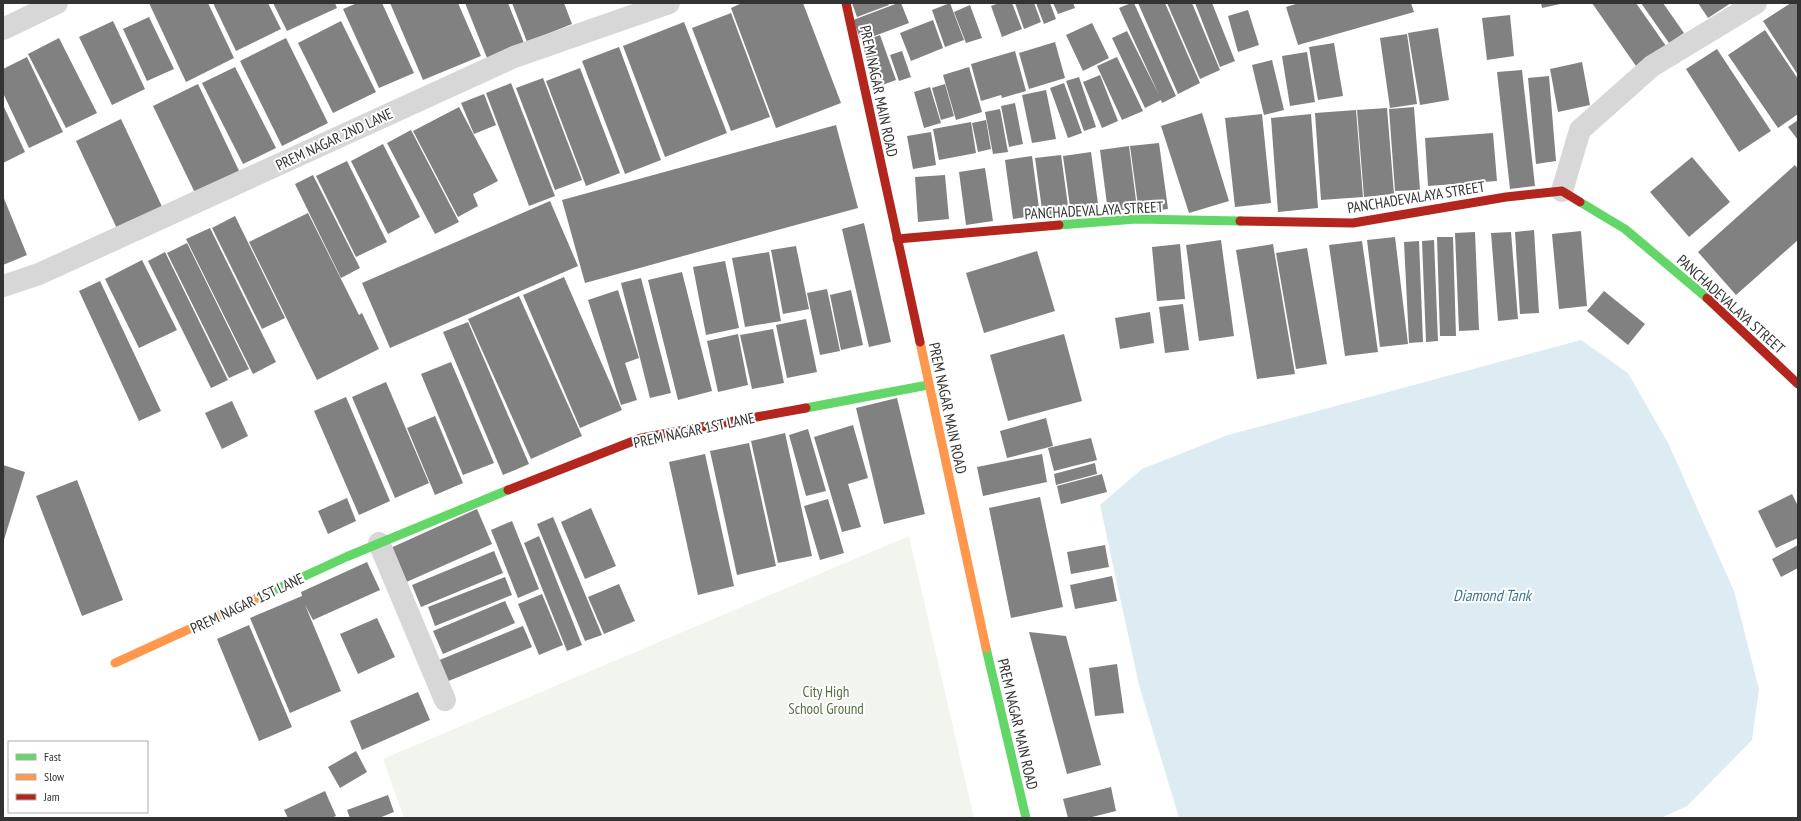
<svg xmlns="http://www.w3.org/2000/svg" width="1801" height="821" font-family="'PT Sans Narrow',sans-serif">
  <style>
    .green { fill: #f1f5ed }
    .water { fill: #ddebf3 }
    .building { fill: #818181 }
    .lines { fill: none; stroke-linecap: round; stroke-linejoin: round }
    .street { stroke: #d7d7d7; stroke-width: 22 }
    .fast { stroke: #63d668; stroke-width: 9 }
    .slow { stroke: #ff974d; stroke-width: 9 }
    .jam { stroke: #b3261e; stroke-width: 9 }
    .labels { text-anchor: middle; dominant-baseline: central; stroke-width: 4; stroke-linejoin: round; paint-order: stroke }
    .street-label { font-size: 15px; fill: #333; stroke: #fff }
    .park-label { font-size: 15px; fill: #56703f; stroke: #fff }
    .water-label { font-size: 16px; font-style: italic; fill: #3f7597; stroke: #fff }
  </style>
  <rect width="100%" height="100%" fill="#fff"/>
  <!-- green -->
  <polygon class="green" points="909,536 974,818 404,818 383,759"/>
  <!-- water -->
  <polygon class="water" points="1581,340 1628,373 1669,445 1734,591 1759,689 1752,740 1687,806 1661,818 1179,818 1139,685 1100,505 1142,469 1228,435"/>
  <!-- building -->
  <g class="building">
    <polygon points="149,3 208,3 234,58 186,82"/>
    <polygon points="213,3 268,3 281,29 236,51"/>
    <polygon points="273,3 335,3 337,8 287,31"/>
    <polygon points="357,3 382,3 414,73 379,88 343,9"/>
    <polygon points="390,3 458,3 481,56 423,80"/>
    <polygon points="465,3 508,3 524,43 487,58"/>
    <polygon points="512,3 564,3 572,24 527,42"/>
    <polygon points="742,3 803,3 841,103 776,128 731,8"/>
    <polygon points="852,3 888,3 889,5 857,17"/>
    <polygon points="898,3 901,3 909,23 861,41 853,20"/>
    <polygon points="950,3 964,40 945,47 932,10"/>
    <polygon points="999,3 1012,3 1022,29 1002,37 991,6"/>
    <polygon points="1015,3 1034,3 1041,22 1024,29"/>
    <polygon points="1036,3 1050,3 1056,19 1044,24"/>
    <polygon points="1053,3 1073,3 1075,8 1058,14"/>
    <polygon points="1131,3 1134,3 1176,96 1162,103 1161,100 1145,108 1112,38 1127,31 1159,95 1119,8"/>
    <polygon points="1138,3 1165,3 1200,83 1178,94"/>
    <polygon points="1167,3 1192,3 1220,70 1200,79"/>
    <polygon points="1195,3 1212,3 1235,61 1220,67"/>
    <polygon points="1299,3 1411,3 1414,12 1298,45 1286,7"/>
    <polygon points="1541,3 1560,3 1560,4 1542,8"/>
    <polygon points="1592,3 1636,3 1666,46 1636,66"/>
    <polygon points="1641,3 1663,3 1684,33 1669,43"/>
    <polygon points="1698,3 1731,3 1708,18"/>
    <polygon points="1791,3 1798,3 1798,75 1763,21"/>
    <polygon points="970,5 982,38 966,43 954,12"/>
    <polygon points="1248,10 1259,45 1238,52 1228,16"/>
    <polygon points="731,13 770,117 731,131 692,28"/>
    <polygon points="1510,15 1514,56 1487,60 1482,18"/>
    <polygon points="149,17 174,69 147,81 123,29"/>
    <polygon points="933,20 943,48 911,61 900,33"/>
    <polygon points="113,21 145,89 112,105 79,37"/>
    <polygon points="341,21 376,92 333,113 298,43"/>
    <polygon points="684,22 727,133 665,157 623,46"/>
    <polygon points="1092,23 1109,58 1083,71 1066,35"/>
    <polygon points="1438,28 1449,100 1420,105 1408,33"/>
    <polygon points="1765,30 1798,79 1798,114 1778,128 1728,55"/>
    <polygon points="1407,34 1417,104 1390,108 1380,38"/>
    <polygon points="880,35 896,80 877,87 861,42"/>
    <polygon points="59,38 97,113 66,128 28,54"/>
    <polygon points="286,38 328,123 282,146 240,61"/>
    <polygon points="1055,42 1065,78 1029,89 1019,53"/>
    <polygon points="1334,43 1343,96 1318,100 1309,47"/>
    <polygon points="619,47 661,160 625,174 582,61"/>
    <polygon points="1717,49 1771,131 1739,152 1686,69"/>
    <polygon points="902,51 911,77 899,81 890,55"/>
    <polygon points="1015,51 1026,91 1002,98 1001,95 981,101 971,64"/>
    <polygon points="1307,52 1315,102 1290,106 1282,56"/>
    <polygon points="27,57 63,132 29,148 3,93 3,69"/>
    <polygon points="1117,57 1143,111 1122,120 1097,66"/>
    <polygon points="1272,60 1284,110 1264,115 1252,65"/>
    <polygon points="1582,62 1590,105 1558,112 1550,69"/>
    <polygon points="235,67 276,148 243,164 202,83"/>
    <polygon points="969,67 982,112 956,120 943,75"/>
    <polygon points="580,68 620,173 586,186 546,81"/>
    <polygon points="1522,70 1535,186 1510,189 1497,72"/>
    <polygon points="1100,75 1118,121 1102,128 1083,82"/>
    <polygon points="1549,76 1556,161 1536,164 1528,78"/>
    <polygon points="1079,77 1096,127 1084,131 1066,81"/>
    <polygon points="543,78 582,180 555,190 516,88"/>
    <polygon points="511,83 555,196 529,206 486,93"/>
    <polygon points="1064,83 1082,133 1068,138 1050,88"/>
    <polygon points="198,84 241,175 197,197 153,106"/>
    <polygon points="945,84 954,116 941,120 932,88"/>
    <polygon points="930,87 941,123 924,128 914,92"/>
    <polygon points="1046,90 1056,139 1032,143 1022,95"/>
    <polygon points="484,94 496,125 474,134 461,103"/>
    <polygon points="1015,103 1023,144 1009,147 1001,106"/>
    <polygon points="3,105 25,152 3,163"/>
    <polygon points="459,107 498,181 473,194 478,206 458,217 413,131"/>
    <polygon points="1414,107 1420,190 1395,191 1389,109"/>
    <polygon points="1387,108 1394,194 1364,197 1357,110"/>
    <polygon points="1000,109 1008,152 993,154 985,112"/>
    <polygon points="1356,110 1363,197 1321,200 1315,113"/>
    <polygon points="1202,113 1229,201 1189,213 1161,126"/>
    <polygon points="1262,114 1271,203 1235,207 1225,118"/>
    <polygon points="1311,114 1318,208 1278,212 1271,118"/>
    <polygon points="121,119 165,213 120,235 76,141"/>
    <polygon points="986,120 991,149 978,152 972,123"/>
    <polygon points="1798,120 1798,140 1788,127"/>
    <polygon points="971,122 976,153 939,160 933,129"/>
    <polygon points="836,125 858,208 585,283 562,200"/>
    <polygon points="411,130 459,222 435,234 387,143"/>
    <polygon points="931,132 936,165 913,169 907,136"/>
    <polygon points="1493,133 1497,181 1428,186 1425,138"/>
    <polygon points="1159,143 1168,209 1139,213 1130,146"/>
    <polygon points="383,144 420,217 388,234 351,161"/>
    <polygon points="1129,146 1137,208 1108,212 1100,150"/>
    <polygon points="1091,152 1099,211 1071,214 1063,156"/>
    <polygon points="1061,155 1069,213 1043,217 1035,158"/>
    <polygon points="1032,156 1040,215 1013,219 1005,160"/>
    <polygon points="1692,157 1730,202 1689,237 1650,192"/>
    <polygon points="347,161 387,242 356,257 316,176"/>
    <polygon points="1795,165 1798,169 1798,240 1736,295 1698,252"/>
    <polygon points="985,168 993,221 966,225 959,172"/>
    <polygon points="313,175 360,268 341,278 295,184"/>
    <polygon points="945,175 949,219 918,222 915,177"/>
    <polygon points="3,196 27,255 3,265"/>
    <polygon points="550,201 578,266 390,348 362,283"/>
    <polygon points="308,213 359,315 362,313 379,349 317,380 249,242"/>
    <polygon points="235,216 285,318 262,329 212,228"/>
    <polygon points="864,223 891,342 869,347 842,229"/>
    <polygon points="210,228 276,362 253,374 186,239"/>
    <polygon points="1534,230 1539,313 1520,314 1515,232"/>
    <polygon points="1581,231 1587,306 1559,309 1552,234"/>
    <polygon points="1475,232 1479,330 1459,331 1455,233"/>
    <polygon points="1511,232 1518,319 1498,321 1491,233"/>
    <polygon points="1395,237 1408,344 1380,347 1367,240"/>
    <polygon points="1437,237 1453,237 1456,336 1440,336"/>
    <polygon points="1221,240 1234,336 1199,341 1186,245"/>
    <polygon points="1434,240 1438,341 1426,342 1422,241"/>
    <polygon points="1362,241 1378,352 1345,356 1329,245"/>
    <polygon points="1419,241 1423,342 1409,343 1404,242"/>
    <polygon points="187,243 249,369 229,378 167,253"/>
    <polygon points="1180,244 1185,299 1157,301 1152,247"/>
    <polygon points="1273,244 1295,374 1257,379 1236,250"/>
    <polygon points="796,246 809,309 783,314 771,250"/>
    <polygon points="1307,248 1327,364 1296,369 1276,253"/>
    <polygon points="1037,251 1055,311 984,333 966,273"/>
    <polygon points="165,252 228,380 211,388 148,261"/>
    <polygon points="769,252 781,321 745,327 732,258"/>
    <polygon points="142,260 177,330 139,348 105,279"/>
    <polygon points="725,261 739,328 706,335 693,267"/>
    <polygon points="682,272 712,391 678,400 648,280"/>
    <polygon points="564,277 622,410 580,428 523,295"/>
    <polygon points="641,278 671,393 650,398 621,283"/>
    <polygon points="100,281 161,411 139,421 79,291"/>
    <polygon points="827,289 840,351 820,355 807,293"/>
    <polygon points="618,290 639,358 625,363 637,400 621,405 588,300"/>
    <polygon points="851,290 863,345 841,350 830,295"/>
    <polygon points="1604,291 1645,324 1628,345 1587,311"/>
    <polygon points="519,296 582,436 531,459 468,319"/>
    <polygon points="1183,304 1189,350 1165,353 1159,307"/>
    <polygon points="1150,312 1154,343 1120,349 1115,318"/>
    <polygon points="806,319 817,372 787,378 776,325"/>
    <polygon points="468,322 529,464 503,475 443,332"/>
    <polygon points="773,329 784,383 752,389 740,335"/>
    <polygon points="738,334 748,385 718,392 707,341"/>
    <polygon points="1064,334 1082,401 1008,421 990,355"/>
    <polygon points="451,362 494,463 463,475 421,374"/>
    <polygon points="386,382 429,483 395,498 352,397"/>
    <polygon points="346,397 390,501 359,515 314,411"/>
    <polygon points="897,398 925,514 884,524 856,408"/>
    <polygon points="232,401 248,436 222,449 205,413"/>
    <polygon points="435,416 463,483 435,495 407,428"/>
    <polygon points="1046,418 1053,446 1007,458 1000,431"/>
    <polygon points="853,425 868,478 848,484 861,527 842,532 814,437"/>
    <polygon points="808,429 826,491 806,496 789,435"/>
    <polygon points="785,433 812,556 778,563 751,441"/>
    <polygon points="1091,438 1097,460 1054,471 1048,448"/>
    <polygon points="749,443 776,566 737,575 710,451"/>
    <polygon points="705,454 734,586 698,595 669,462"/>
    <polygon points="1042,454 1047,482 983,496 977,467"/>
    <polygon points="1095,463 1097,474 1056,485 1054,474"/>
    <polygon points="3,465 25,472 3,543"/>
    <polygon points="1102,474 1107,492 1061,504 1057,486"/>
    <polygon points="77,480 123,600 82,616 36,496"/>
    <polygon points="1792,494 1798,506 1798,538 1776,548 1758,511"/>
    <polygon points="1040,497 1063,607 1011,618 989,508"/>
    <polygon points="347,498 356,521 328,534 318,511"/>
    <polygon points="828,499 844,553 820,560 804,506"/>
    <polygon points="591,508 616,566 585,579 561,522"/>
    <polygon points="477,509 492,544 402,584 386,550"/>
    <polygon points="553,517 602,635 585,641 537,524"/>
    <polygon points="512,521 539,589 518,598 491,530"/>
    <polygon points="539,536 582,645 567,651 524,543"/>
    <polygon points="1105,545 1109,567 1071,574 1067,552"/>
    <polygon points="1798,545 1798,568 1781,577 1772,559"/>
    <polygon points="494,551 503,573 421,607 412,585"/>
    <polygon points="367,562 380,590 313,620 305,605 341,691 290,713 250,618 302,596 301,592"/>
    <polygon points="1112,576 1117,601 1075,609 1070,585"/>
    <polygon points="505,577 512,595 435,626 428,607"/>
    <polygon points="619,584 635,621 604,634 588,597"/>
    <polygon points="542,594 563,645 539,655 518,604"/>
    <polygon points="505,601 515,623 443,654 433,631"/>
    <polygon points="377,618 395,657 358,674 340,634"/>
    <polygon points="249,625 292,727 259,741 217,639"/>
    <polygon points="523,626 532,647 446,682 437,661"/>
    <polygon points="1029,632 1066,636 1101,765 1067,774"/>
    <polygon points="1117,664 1124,713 1095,716 1089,668"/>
    <polygon points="418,692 430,720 362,750 350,721"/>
    <polygon points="356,751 367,772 340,788 328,767"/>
    <polygon points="1111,787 1116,811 1088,818 1068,818 1063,799"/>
    <polygon points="325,791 336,816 331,818 288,818 284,810"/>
    <polygon points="388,795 394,812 379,818 350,818 347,810"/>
  </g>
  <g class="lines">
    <!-- street -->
    <g class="street">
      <polyline points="3,29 57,3"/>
      <polyline points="1562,191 1580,130 1652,66 1756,3"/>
      <polyline points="3,286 39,274 514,57 669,3"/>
      <polyline points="379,543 445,700"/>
    </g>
    <!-- fast -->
    <g class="fast">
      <polyline points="1580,202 1625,229 1707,298"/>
      <polyline points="1059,225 1136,219 1240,221"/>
      <polyline points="806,408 928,385"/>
      <polyline points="257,598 346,557 508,490"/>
      <polyline points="986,648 1026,818"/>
    </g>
    <!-- slow -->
    <g class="slow">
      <polyline points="920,342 986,648"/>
      <polyline points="115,663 257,598"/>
    </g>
    <!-- jam -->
    <g class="jam">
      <polyline points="846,3 920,342"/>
      <polyline points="1240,221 1353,223 1506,197 1562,191 1580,202"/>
      <polyline points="897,239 1059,225"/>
      <polyline points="1707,298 1798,384"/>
      <polyline points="508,490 641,438 806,408"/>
    </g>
  </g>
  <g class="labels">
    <!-- street labels -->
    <g class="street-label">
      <text transform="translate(879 91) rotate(78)">PREM NAGAR MAIN ROAD</text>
      <text transform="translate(334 139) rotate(-25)">PREM NAGAR 2ND LANE</text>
      <text transform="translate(1416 197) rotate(-9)">PANCHADEVALAYA STREET</text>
      <text transform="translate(1094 210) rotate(-3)">PANCHADEVALAYA STREET</text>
      <text transform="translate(1731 304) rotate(42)">PANCHADEVALAYA STREET</text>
      <text transform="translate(948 408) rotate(78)">PREM NAGAR MAIN ROAD</text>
      <text transform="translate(694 430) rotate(-12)">PREM NAGAR 1ST LANE</text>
      <text transform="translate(247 603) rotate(-25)">PREM NAGAR 1ST LANE</text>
      <text transform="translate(1018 724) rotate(77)">PREM NAGAR MAIN ROAD</text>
    </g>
    <!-- park labels -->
    <g class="park-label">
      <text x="826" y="691">City High<tspan x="826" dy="17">School Ground</tspan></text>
    </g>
    <!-- water labels -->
    <g class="water-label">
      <text x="1492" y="595">Diamond Tank</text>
    </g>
  </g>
  <!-- border -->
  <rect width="1801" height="821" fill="none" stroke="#333333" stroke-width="8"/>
  <!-- legend -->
  <rect x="8" y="741" width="140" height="72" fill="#ffffff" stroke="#adadad"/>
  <rect x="16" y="754" width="20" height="6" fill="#63d668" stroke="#adadad"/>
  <text x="44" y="761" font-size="12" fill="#333333">Fast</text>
  <rect x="16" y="774" width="20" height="6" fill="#ff974d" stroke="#adadad"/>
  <text x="44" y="781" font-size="12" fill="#333333">Slow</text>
  <rect x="16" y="794" width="20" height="6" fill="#b3261e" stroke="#adadad"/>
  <text x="44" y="801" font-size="12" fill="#333333">Jam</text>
</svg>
